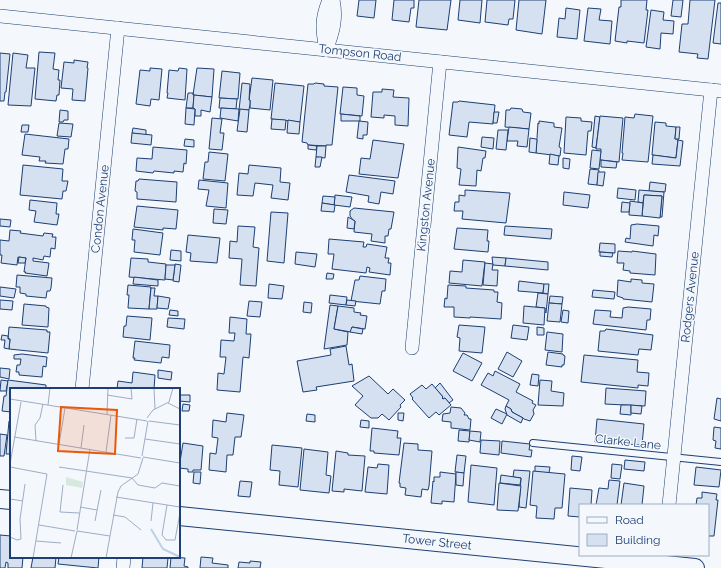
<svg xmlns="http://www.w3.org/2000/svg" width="721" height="568" font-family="Raleway,sans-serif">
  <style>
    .building { fill: #d5e0f0; stroke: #1d3f73 }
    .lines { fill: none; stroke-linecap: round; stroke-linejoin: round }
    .service-casing { stroke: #1d3f73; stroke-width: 8 }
    .minor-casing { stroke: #1d3f73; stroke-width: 14 }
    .secondary-casing { stroke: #1d3f73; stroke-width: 20 }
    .service { stroke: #f4f7fb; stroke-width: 6 }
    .minor { stroke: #f4f7fb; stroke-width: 13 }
    .secondary { stroke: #f4f7fb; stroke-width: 18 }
    .labels { text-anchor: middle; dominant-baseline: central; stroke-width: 3; stroke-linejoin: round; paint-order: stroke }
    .street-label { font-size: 12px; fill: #1d3f73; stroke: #f4f7fb }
    .inset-river { fill: none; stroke: #bed0e5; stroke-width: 2 }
    .inset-road { fill: none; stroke: #9eadc5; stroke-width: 1 }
    .view { fill: #e8590c; fill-opacity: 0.15; stroke: #e8590c; stroke-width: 2 }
    .inset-edge { fill: none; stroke: #1d3f73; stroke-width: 2 }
  </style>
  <rect width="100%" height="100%" fill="#f4f7fb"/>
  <!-- building -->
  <g class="building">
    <polygon points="359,0 376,0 374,18 357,16"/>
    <polygon points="394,0 414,0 414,8 411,8 409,22 392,20"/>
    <polygon points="419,0 451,0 447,30 416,27"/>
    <polygon points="460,0 482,0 480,23 458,20"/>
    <polygon points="487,0 515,0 513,19 509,19 508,25 485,22"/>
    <polygon points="519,0 546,0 542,34 516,30"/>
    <polygon points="621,0 647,0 646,10 648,10 644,43 627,41 627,43 615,41 619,7 621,7"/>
    <polygon points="673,0 683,0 681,17 671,16"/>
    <polygon points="690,0 715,0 708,59 697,58 698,54 679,52 682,24 688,24"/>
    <polygon points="718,3 721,3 721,44 713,43"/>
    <polygon points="566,8 580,10 577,39 557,37 559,18 565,19"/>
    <polygon points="588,8 601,9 599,20 612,21 610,44 584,41"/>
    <polygon points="651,10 664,12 663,20 674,21 673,34 661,33 660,49 646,47"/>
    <polygon points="39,52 55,53 53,69 59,70 58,80 60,80 59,95 57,95 56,101 35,99"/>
    <polygon points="0,53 10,54 6,92 5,92 4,101 0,101"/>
    <polygon points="13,53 28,55 26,68 35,68 31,106 8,105"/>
    <polygon points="74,60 88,62 87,68 88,68 85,101 72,100 73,89 61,88 64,62 74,63"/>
    <polygon points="150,68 162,69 159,100 151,99 150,106 136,104 140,70 150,71"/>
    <polygon points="179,68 187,69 185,100 167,98 168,93 167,93 169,70 178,71"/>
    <polygon points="197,68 214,69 212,97 193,95"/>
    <polygon points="222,71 240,73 238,99 219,98"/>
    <polygon points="252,78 273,80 270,110 250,108 250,100 249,100"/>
    <polygon points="242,83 250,84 249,100 250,100 250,104 249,110 239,110"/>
    <polygon points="275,83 304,86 300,122 271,119"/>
    <polygon points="315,83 324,84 324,86 338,87 332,145 326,145 326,146 308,145 307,143 302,142 308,84 314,84"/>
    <polygon points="343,87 357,88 357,95 364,96 362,116 340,114"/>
    <polygon points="382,89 394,90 393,97 409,98 408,126 395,125 395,116 384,115 384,118 371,117 373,92 382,92"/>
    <polygon points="188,93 193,93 193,95 194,95 193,108 186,108"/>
    <polygon points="194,95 212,97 210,112 201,110 201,116 195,116 195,109 193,108"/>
    <polygon points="220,98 237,99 236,109 219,108"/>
    <polygon points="459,101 495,105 493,124 469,122 467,137 449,135 453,102 458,102"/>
    <polygon points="186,108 195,109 194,125 185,124"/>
    <polygon points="221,108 239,109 238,121 220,118"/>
    <polygon points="511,108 522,109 523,112 531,113 529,129 505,127 506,110 510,110"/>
    <polygon points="240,109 249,110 247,132 237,131"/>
    <polygon points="60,110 68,111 68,120 64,120 63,122 59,122"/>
    <polygon points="494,112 499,112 497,123 493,123"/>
    <polygon points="341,114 360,116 360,121 341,121"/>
    <polygon points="635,114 653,116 648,162 622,160 623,153 622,153 625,117 634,118"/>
    <polygon points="595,116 600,117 596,148 592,147"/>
    <polygon points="600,116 623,118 619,162 600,160 601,149 596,149"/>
    <polygon points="566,117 581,118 581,121 592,122 591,131 588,131 586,155 564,153"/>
    <polygon points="212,118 222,119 220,133 224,133 222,150 209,149"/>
    <polygon points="272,119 286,120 285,130 271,129"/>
    <polygon points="288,120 300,122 299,134 287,133"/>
    <polygon points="359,121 368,122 367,135 363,135 363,139 357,138"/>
    <polygon points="539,121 554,123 554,127 562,128 559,147 561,148 560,156 536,153 538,123 539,124"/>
    <polygon points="655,122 666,123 666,126 676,127 675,139 678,139 676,158 652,155"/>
    <polygon points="59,123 73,124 71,137 57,136"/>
    <polygon points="22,125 29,125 28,132 21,132"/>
    <polygon points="509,127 529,129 527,147 517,146 518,141 507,141"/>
    <polygon points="676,127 680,127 679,139 675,139"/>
    <polygon points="133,128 146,130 146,135 132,133"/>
    <polygon points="498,130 508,130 506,150 496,149"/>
    <polygon points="132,133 152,135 151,145 131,143"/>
    <polygon points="25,134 69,139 68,149 65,149 63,164 45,163 46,161 39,161 40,157 22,155"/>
    <polygon points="482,137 494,138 493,149 481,147"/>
    <polygon points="530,138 536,139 537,140 536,153 529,152"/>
    <polygon points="185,139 194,140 194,147 184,146"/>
    <polygon points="373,140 404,144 398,178 359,174 361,158 370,159"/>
    <polygon points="678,140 683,141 680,166 652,164 653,155 676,158"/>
    <polygon points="308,145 317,146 316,150 308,149"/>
    <polygon points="317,146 326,146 325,158 316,157"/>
    <polygon points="153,147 187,150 186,164 184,163 183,172 174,171 174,173 154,171 153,173 136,171 137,158 152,159"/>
    <polygon points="458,147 486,151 485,158 483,158 481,171 477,170 476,186 459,185 461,169 457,168"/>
    <polygon points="592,150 601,151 599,169 590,168"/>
    <polygon points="209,152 228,154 225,181 203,179 205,162 208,162"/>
    <polygon points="550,154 559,156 558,165 549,164"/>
    <polygon points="316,157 322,157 320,167 315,167"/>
    <polygon points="563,158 570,159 569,169 563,168"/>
    <polygon points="601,160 617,162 616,168 601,167"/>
    <polygon points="23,165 63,169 62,181 68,181 66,191 63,191 62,199 20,195"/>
    <polygon points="249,165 281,168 280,182 290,183 288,200 271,198 273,185 255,183 253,196 237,195 239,173 248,174"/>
    <polygon points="590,169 599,170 597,185 588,184"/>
    <polygon points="598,172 605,172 603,186 597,185"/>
    <polygon points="349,175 395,181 393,194 381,192 379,204 368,202 369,196 346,192"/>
    <polygon points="139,179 177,182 176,202 137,199 137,192 135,191 136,181 138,181"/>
    <polygon points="199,180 228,183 226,208 206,206 209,190 198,189"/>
    <polygon points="650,182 666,184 665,192 649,191"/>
    <polygon points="618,188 636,190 635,200 617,198"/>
    <polygon points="465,190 510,193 506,223 462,219 463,211 454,211 455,202 459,202 459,195 465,196"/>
    <polygon points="639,190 664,192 662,217 660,217 662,196 644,195 643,203 638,202"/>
    <polygon points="564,192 590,195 588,208 563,205"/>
    <polygon points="335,195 352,197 350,207 334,205"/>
    <polygon points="644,195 662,196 660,218 642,216"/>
    <polygon points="323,196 335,197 334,205 322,203"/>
    <polygon points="30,200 57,203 56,214 59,214 57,225 34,222 36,211 29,210"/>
    <polygon points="630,201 643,203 642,216 629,215"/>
    <polygon points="622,202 630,203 629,212 621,212"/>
    <polygon points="322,203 335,205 334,212 321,211"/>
    <polygon points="137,206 178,210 176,229 163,228 163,230 134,227"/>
    <polygon points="354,208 394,212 391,229 389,229 388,236 385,236 385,243 371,241 372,234 354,232 355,221 353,220 350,216 350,211"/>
    <polygon points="214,209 228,210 226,224 213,223"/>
    <polygon points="271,212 288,213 284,263 267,261"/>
    <polygon points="348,217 355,221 354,229 347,228"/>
    <polygon points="0,219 11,220 10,227 0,226"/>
    <polygon points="637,224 659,226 658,236 654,235 653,246 625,242 626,238 630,239 631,225"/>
    <polygon points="238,226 255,227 253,247 259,248 256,286 240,285 242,259 229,258 230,241 237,242"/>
    <polygon points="505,226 552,229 551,239 504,235"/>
    <polygon points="457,228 488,230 487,241 489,241 488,252 454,249"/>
    <polygon points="133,229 163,233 160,255 134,252 135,240 132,240"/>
    <polygon points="10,230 21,231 20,233 43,236 44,233 53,234 52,237 56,237 55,249 51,248 50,257 44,256 43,260 33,258 33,261 49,263 47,276 25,273 26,272 24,272 26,258 18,257 17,265 1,263 2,255 0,255 0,240 9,241"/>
    <polygon points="188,235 220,238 217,263 190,261 191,253 186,252"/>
    <polygon points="329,239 364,242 363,247 366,247 367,244 387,247 385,258 389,258 388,263 391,263 390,275 369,272 370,268 367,267 366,273 332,269 334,254 328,254"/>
    <polygon points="600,243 615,244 615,253 599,252"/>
    <polygon points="171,250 181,251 181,261 170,260"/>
    <polygon points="618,251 632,252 632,251 656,254 655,275 630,273 630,271 623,270 624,263 617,263"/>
    <polygon points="296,252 317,254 315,267 295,264"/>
    <polygon points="600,252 613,253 612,257 600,256"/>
    <polygon points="19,257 26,258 25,263 18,263"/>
    <polygon points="492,257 506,258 505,266 493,265"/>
    <polygon points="131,258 148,259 148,262 166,264 165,280 129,277"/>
    <polygon points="506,258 548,262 548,270 505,266"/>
    <polygon points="463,260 485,262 482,286 449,283 450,271 462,272"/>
    <polygon points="485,263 493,264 492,270 498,270 497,286 483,285"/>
    <polygon points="175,264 181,265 179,282 173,281"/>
    <polygon points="166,265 175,265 173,280 165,279"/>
    <polygon points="327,273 334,274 333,279 326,279"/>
    <polygon points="17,275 52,278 51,288 50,291 47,291 46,298 26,296 26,294 20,293 20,287 16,287"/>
    <polygon points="360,276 386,279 385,291 382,291 380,304 351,301 355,280 359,280"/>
    <polygon points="134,277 158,280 158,286 133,284"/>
    <polygon points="631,279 642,280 642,283 654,284 652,302 623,299 623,298 617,296 618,280 631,282"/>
    <polygon points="519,281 544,284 543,293 518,291"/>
    <polygon points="269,284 284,286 282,299 268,298"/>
    <polygon points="544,284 549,284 548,294 543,293"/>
    <polygon points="128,285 151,287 149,309 128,308 129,295 127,295"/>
    <polygon points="448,285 466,286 466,288 494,290 494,292 498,292 497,302 502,303 501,319 470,317 470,318 454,317 454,307 444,307 445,298 447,299"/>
    <polygon points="0,287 16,289 14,298 0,296"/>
    <polygon points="151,288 155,288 154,296 158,296 157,309 149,309"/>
    <polygon points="593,290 615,292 614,299 592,297"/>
    <polygon points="538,293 548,294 546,313 545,312 545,308 536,307"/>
    <polygon points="330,295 347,297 346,305 329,303"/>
    <polygon points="158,296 170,298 168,309 157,308"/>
    <polygon points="550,296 563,297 562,304 549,303"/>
    <polygon points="0,300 13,301 12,310 0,309"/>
    <polygon points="347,300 356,301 355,306 346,305"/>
    <polygon points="249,301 262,302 260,317 247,316"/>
    <polygon points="304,302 312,303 311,313 303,312"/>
    <polygon points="549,303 562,304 560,322 547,321"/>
    <polygon points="24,304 46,306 46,307 49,308 48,327 22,325"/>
    <polygon points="330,305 338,306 334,329 348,332 347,345 324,349"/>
    <polygon points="338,306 354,308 354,312 361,313 360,315 367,316 365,329 352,327 351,332 334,329"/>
    <polygon points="524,306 545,308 544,325 523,323"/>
    <polygon points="628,307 651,309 650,320 647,320 646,330 593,324 595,310 611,311 610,317 622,318 623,308"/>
    <polygon points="170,310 178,311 178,316 169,315"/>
    <polygon points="563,310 569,311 568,323 561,322"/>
    <polygon points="127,316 152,318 150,340 123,337 124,326 126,326"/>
    <polygon points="230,317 247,319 246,334 251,334 249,358 243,357 240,392 217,390 218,373 224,374 226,357 220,357 221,340 234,341 235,333 229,333"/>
    <polygon points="168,318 185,319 184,329 167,327"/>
    <polygon points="459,325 485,327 482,353 459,351 460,338 457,337"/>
    <polygon points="513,325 529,327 527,340 511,338"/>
    <polygon points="9,327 47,330 47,332 50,332 48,353 9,349 10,339 8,339"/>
    <polygon points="352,327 363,329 362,334 350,332"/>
    <polygon points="537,327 544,328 544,335 537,335"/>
    <polygon points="606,329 653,335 651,350 639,349 638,355 598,351 600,331 605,331"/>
    <polygon points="547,332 563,334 562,352 545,350"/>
    <polygon points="2,335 8,336 8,339 10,339 9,349 4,348 5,340 1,340"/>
    <polygon points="135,341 170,345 169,358 162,357 161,363 134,360 135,358 133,358"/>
    <polygon points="346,346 349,365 352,364 354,381 316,387 317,390 303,392 297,361 331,355 330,349"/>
    <polygon points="507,352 522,361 513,377 498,369"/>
    <polygon points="548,352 563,354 563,355 565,356 564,365 562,365 562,367 546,365"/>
    <polygon points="463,353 482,363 472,381 453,371"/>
    <polygon points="22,354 47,357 46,367 43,366 42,377 19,375 19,372 16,372 17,365 20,365 21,359 14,359 14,355"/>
    <polygon points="584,355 638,360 637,372 649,373 648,386 638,385 638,388 581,382"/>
    <polygon points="0,368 10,369 9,379 0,377"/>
    <polygon points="158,370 172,372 171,380 158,378"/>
    <polygon points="495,371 520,384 516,392 533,401 532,403 536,405 533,410 534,414 530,421 524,419 523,418 512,412 511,409 506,406 509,400 481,385 488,373 493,376"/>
    <polygon points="133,372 155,375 154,389 117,389 118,381 132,383"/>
    <polygon points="532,374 539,375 538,386 530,385"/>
    <polygon points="369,376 388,394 393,389 405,400 400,405 401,407 389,420 382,414 378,418 371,418 355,405 363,396 352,386"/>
    <polygon points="1,380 8,381 6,391 0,391"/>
    <polygon points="8,380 46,385 46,389 11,389 11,412 2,411 4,396 6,396"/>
    <polygon points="540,380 552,381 551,391 564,393 563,406 538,405"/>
    <polygon points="440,383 453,400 449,403 445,398 443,399 442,398 443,397 435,388"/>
    <polygon points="432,384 443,397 442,398 443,399 445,398 451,405 439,415 436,412 429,418 412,399 413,398 410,394 422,385 426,389"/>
    <polygon points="606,388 646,391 645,406 605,404"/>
    <polygon points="180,395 190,395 190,402 179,401"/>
    <polygon points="717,398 721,399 721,421 714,419"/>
    <polygon points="183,404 190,405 189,411 182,411"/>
    <polygon points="621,405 631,405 631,415 620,414"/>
    <polygon points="631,405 642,406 641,414 631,413"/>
    <polygon points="506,406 511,409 512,412 523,418 521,423 507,415 505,409"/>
    <polygon points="451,407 461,408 465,413 464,415 467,415 469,419 471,419 470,430 451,428 451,422 442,421 443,414 450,413"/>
    <polygon points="496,409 507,414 502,424 491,418"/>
    <polygon points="227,413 244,415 241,437 235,437 233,455 227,455 226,472 209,470 210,453 216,454 218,438 212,437 213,420 226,422"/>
    <polygon points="398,413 404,413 403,421 398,420"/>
    <polygon points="307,414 315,415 315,422 306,421"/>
    <polygon points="597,419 644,424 642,445 595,442"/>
    <polygon points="361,420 369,421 369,428 360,427"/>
    <polygon points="9,421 11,422 11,454 6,454"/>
    <polygon points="714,427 721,428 721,449 715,448 716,441 713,440"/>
    <polygon points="372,428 398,431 397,438 401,438 399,455 374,453 374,451 370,451"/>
    <polygon points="459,430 470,431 469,442 458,441"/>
    <polygon points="470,431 481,432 480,442 469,440"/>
    <polygon points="0,434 7,435 4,456 0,456"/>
    <polygon points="481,440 500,441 499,455 480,453"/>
    <polygon points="502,441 530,444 529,450 532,450 531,457 501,453"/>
    <polygon points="183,443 203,446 201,470 193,470 193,472 188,472 188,469 179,468"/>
    <polygon points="404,443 418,444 418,450 432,451 429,486 428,490 422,489 421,497 405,495 406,488 400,487 400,483 399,483"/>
    <polygon points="272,445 302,448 298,487 279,485 280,471 270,470"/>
    <polygon points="304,449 328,452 326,475 331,476 329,493 300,490"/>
    <polygon points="336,451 348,453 348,455 365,456 362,491 344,489 344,492 332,491"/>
    <polygon points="457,455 466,456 464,473 455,472"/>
    <polygon points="572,456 582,457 580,471 571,470"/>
    <polygon points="625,460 645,462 644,471 624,469"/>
    <polygon points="378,464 389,465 387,494 365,492 368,467 377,468"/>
    <polygon points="612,464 622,465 620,479 611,478"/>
    <polygon points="471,465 497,468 494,505 468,502"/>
    <polygon points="535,466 550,467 549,473 535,472"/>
    <polygon points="696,467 721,470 719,487 694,485"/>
    <polygon points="514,470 530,471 526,508 519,507 521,478 513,477"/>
    <polygon points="533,471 565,474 562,508 555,508 554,519 536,518 537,506 530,505"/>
    <polygon points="194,472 201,472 200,484 193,483"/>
    <polygon points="440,472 456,474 454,502 442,501 442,504 431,503 433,481 434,482 434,477 440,477"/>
    <polygon points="456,472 464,473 463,486 456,485"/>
    <polygon points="501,475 521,478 520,485 500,483"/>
    <polygon points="609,480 620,481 617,505 596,505 599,488 608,489"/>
    <polygon points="240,481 252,482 250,497 238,496"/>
    <polygon points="499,483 521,486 518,511 497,510"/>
    <polygon points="624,483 644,486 642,505 621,505"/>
    <polygon points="570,488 592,490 591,505 580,505 580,517 568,516"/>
    <polygon points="702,492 717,494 716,500 718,500 714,536 708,536 708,505 696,505 697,498 702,498"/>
    <polygon points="0,535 11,536 11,557 23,557 22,568 8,568 8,563 6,562 5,568 0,568"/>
    <polygon points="33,557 56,557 55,568 31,568"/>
    <polygon points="59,557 99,557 98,568 58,564"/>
    <polygon points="143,557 167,557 168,558 167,568 142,568"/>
    <polygon points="171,557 185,558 184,566 188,567 188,568 170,568"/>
    <polygon points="201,557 213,558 212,563 228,565 228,568 200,568"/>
    <polygon points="250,561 261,562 260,568 238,568 239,562 250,563"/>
  </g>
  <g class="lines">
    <defs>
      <polyline id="service" points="533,443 721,462"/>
      <g id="minor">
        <polyline points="0,16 721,91"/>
        <path d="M326,50C333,33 337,18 333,0"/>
        <path d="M326,50C322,30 321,19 329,0"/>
        <polyline points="412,348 440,62"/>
        <polyline points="82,389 118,28"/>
        <polyline points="669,505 711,90"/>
        <polyline points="123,568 124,557"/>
      </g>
      <g id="secondary">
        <polyline points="0,499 11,500"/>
        <polyline points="179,516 695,568"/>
      </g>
    </defs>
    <!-- service casing -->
    <use href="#service" class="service-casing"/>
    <!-- minor casing -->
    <use href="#minor" class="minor-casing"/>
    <!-- secondary casing -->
    <use href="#secondary" class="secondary-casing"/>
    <!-- service -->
    <use href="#service" class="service"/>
    <!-- minor -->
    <use href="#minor" class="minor"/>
    <!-- secondary -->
    <use href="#secondary" class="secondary"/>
  </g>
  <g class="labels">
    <!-- street labels -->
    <g class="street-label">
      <text transform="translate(360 53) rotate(6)">Tompson Road</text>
      <text transform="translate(426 205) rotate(-84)">Kingston Avenue</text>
      <text transform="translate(100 209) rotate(-84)">Condon Avenue</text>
      <text transform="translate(690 297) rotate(-84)">Rodgers Avenue</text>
      <text transform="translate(628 442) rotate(6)">Clarke Lane</text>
      <text transform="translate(437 542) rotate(6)">Tower Street</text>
    </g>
  </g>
  <!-- overview -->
  <g transform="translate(10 388)">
    <rect width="170" height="170" fill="#f4f7fb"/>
    <path d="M56,89L73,94L72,100L56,97Z" fill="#d7e8df"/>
    <path class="inset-river" d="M141,141L153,161L170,169"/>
    <path class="inset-road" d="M144,0L145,21M97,7L122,11L121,0M0,11L137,33M158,15L170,21M38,17L40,0M97,26L98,0M137,30L143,22L159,14L163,0M139,33L170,37M4,49L131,70M115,50H124L127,31M135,51L170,56M26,53L25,37L30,30L33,16M49,56L55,20M71,60L74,37M96,64L101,27M132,68L138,33M133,69L170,75M0,76L11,14M0,79L37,86M49,79L76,83M76,83L122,90L128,97L145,100L152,95L170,98M53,97L50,124L69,125M106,109L170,119M0,111L13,113M157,117L152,147L156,152H165L170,125M70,119L87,122M103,127L115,129L131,142M85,133L91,102M141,133L143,115M29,137L65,143M67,142L80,61M67,143L100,148M0,149L7,152L11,151L10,131L15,96M26,153L51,155M23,170L37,86M61,170L67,143M96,170L108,104L111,98L128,86L133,70"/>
    <path class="view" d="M51,19L107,22L105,66L48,63Z"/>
    <rect width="170" height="170" class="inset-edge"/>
  </g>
  <!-- legend -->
  <rect x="579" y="504" width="130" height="52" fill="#f4f7fb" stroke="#9eadc5"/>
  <rect x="587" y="517" width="20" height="6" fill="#f4f7fb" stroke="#9eadc5"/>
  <text x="615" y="524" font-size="12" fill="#1d3f73">Road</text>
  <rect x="587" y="534" width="20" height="12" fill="#d5e0f0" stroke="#9eadc5"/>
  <text x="615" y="544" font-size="12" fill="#1d3f73">Building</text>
</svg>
